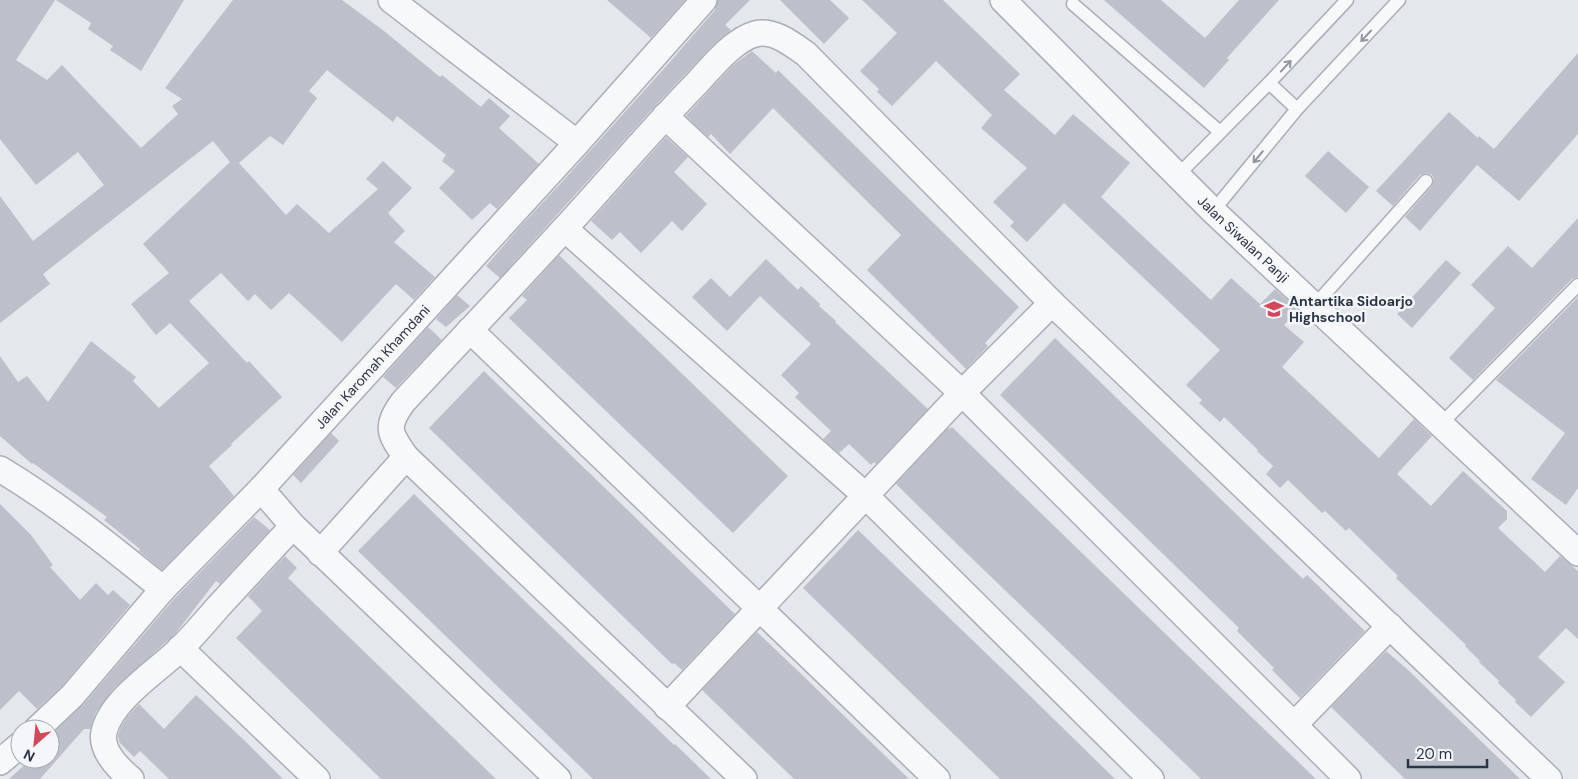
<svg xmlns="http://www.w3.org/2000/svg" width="1578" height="779" font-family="'DM Sans',sans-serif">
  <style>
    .building { fill: #bbc0ca }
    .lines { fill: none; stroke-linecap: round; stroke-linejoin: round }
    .lane-casing { stroke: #a9aeb7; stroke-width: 15 }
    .street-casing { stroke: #a9aeb7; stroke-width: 28 }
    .lane { stroke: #f7f8fa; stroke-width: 12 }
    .street { stroke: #f7f8fa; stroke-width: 25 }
    .oneway { stroke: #9196a0 }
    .labels { text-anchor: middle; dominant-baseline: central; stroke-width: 5; stroke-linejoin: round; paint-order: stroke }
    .street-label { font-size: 14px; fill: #2b3445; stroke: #f4f6f9 }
    .poi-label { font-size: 14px; font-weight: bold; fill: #2b3445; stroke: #f4f6f9; text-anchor: start }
  </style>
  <rect width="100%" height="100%" fill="#e4e7ec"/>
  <!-- building -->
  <g class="building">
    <polygon points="0,0 55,0 16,60 47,80 62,65 141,148 178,114 172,106 182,99 165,88 233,0 342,0 384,31 440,77 442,75 481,107 489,98 510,116 499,128 539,164 497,209 490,203 472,220 439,188 455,171 442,161 446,155 397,116 393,122 327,70 309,91 317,98 283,145 270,136 239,163 286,215 297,204 329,233 378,189 366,179 383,161 412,188 388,213 405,231 394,242 435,277 414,300 396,284 342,342 289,293 271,310 255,294 248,301 221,273 189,301 247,363 249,361 282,397 231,444 232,445 209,466 234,496 162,570 139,551 140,549 104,520 107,517 33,463 32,464 0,436 0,356 18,382 27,376 48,402 91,341 136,377 133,381 159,408 209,363 170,323 156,335 131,304 169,273 143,244 230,162 213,141 43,274 50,284 0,323 0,196 33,241 104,185 78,152 36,185 0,139"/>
    <polygon points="56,0 184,0 141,71 110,50 113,46 88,29 91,23"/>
    <polygon points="607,0 685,0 651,38"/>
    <polygon points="718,0 750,0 725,25 731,30 712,46 655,106 500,278 486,266 518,229 561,183 669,63 715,10"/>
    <polygon points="780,0 830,0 849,18 824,44"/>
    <polygon points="862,0 943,0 1020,74 1004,90 1055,135 1073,114 1130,163 1101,197 1211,300 1231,278 1260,304 1275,289 1298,310 1284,325 1304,342 1282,367 1379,458 1414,419 1432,436 1397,474 1431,506 1463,471 1507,511 1507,519 1498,528 1545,572 1560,556 1578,571 1578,639 1566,628 1538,657 1565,682 1531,717 1515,702 1516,700 1498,683 1499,681 1479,662 1480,661 1465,646 1466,645 1396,578 1398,576 1349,528 1346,531 1325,511 1322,513 1288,480 1280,488 1266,474 1273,466 1257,451 1258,450 1224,417 1220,422 1199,403 1202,400 1186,385 1220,350 1064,203 1027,242 1010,226 1014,222 993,202 1027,168 981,128 992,115 936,61 892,106 877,92 879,89 860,71 897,33"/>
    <polygon points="1104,0 1161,0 1205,38 1239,0 1279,0 1227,58 1229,60 1204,88"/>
    <polygon points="752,51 776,73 778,70 1019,307 985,343 988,346 966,369 867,270 901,235 773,108 730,154 711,134 708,137 686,116 732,66"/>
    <polygon points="1578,53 1578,134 1519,201 1477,165 1420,231 1405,217 1432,186 1434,179 1432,175 1427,173 1420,175 1393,206 1376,191 1449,112 1478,138 1479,136 1494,149"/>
    <polygon points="666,137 688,157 674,172 707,204 682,231 672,221 641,253 620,232 612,240 591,221"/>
    <polygon points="1328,151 1369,187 1346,213 1305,176"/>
    <polygon points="1578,218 1578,277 1572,279 1473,380 1449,358 1495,308 1471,285 1508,246 1532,268"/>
    <polygon points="559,255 788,476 733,533 509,318 527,300 522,296"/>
    <polygon points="766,259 798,290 801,286 820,304 819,306 836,321 835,322 928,409 876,464 874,462 871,465 849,444 839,453 823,439 831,431 795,397 799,393 781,375 811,344 760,296 727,331 692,297 711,278 730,297"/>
    <polygon points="1446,260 1461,273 1412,328 1397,314"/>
    <polygon points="457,295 470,306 446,327 436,319"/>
    <polygon points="1578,297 1578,488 1566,505 1531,479 1565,433 1496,380"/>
    <polygon points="428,327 442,340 396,388 383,377"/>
    <polygon points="1055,338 1303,579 1307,575 1365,631 1300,698 1272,670 1274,668 1237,631 1239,628 1000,395"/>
    <polygon points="484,371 735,614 682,670 674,663 672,664 429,428"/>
    <polygon points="952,427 1209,676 1316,779 1201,779 957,544 896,484 948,428 949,429"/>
    <polygon points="331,433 339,441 301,483 293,475"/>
    <polygon points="414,494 674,745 675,744 711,779 593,779 358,551"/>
    <polygon points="0,504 31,535 53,565 50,567 80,600 96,583 108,595 113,590 130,605 62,686 37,709 19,691 0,710"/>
    <polygon points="254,517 270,530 220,584 216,581 175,634 114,688 96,712 90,729 84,729 40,779 9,779 31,759 50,759 50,736 83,705 174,599"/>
    <polygon points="858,530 1020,686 1115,779 1000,779 905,687 803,588"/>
    <polygon points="285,556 297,568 288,578 496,779 381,779 236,638 262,611 248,596"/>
    <polygon points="757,632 796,669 909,779 794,779 702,690"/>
    <polygon points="1386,651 1407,669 1520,779 1405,779 1331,707"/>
    <polygon points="196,695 245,741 283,779 169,779 140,751 134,757 119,742 118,735 121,727 127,717 139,704 164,729"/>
  </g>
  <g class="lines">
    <defs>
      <g id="lane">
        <polyline points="1073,4 1220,132"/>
        <polyline points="1269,83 1297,109"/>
        <polyline points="1178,175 1269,83 1347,0"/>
        <polyline points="1213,211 1297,109 1399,0"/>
        <polyline points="1314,306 1426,181"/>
        <polyline points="1441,424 1578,285"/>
      </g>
      <g id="street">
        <polyline points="391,0 577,143"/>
        <path id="s1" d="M1003,0L1213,211L1578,553"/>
        <polyline points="665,116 962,393 1348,779"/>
        <polyline points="565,229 866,496 1151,779"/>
        <polyline points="470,330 937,779"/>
        <path d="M0,469C58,504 110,546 163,589"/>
        <polyline points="261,489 293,526"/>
        <polyline points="320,553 406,457"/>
        <polyline points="180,648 317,779"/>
        <polyline points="667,707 962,393 1052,303"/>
        <polyline points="1294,725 1390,626"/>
        <path id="s2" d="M37,729L72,696L163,589L261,489L577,143L704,0"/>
        <polyline points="0,762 20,745"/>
        <path d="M131,779C118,768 100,750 104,732C111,700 157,671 180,649C193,636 206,621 218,607C243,580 268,553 293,526L558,779"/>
        <path d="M744,779L406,457C389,433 385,427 403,402C457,344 512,286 565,228C609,180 650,131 695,85C710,69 733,40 755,34C773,29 792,44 806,54L1052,303L1549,779"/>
      </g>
    </defs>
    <!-- lane casing -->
    <use href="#lane" class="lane-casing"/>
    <!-- street casing -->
    <use href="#street" class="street-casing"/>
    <!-- lane -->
    <use href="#lane" class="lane"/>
    <!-- street -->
    <use href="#street" class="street"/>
  </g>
  <!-- one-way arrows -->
  <defs><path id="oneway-shaft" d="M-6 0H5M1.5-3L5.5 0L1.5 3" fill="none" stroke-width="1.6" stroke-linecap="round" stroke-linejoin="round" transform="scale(1.25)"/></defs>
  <g class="oneway">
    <use href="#oneway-shaft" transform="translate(1366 36) rotate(133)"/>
    <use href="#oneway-shaft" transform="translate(1286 66) rotate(-47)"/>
    <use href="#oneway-shaft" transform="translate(1258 157) rotate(130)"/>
  </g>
  <!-- icons -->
  <defs>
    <symbol id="school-bare" viewBox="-9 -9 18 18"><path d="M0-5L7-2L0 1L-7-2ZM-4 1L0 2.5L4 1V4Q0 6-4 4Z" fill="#d1495b" stroke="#f4f6f9" stroke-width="2.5" paint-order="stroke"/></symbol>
  </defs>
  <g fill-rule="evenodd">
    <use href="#school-bare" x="1260" y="295" width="28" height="28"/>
  </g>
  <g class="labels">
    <!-- street labels -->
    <g class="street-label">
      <text stroke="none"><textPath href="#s1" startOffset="339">Jalan Siwalan Panji</textPath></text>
      <text stroke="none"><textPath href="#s2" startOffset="494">Jalan Karomah Khamdani</textPath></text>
    </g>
    <!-- poi labels -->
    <g class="poi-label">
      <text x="1289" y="301">Antartika Sidoarjo<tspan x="1289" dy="16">Highschool</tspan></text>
    </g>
  </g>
  <!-- north arrow -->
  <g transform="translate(35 744) rotate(207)"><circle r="24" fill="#f4f6f9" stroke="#a4a8b1"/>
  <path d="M0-4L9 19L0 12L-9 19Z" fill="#d1495b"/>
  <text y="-8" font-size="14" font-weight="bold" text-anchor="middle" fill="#2b3445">N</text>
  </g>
  <!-- scale -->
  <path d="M1408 759v8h79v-8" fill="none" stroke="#2b3445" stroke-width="2.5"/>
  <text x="1416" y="759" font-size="15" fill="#2b3445" stroke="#f4f6f9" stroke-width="4" paint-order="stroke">20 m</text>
</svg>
